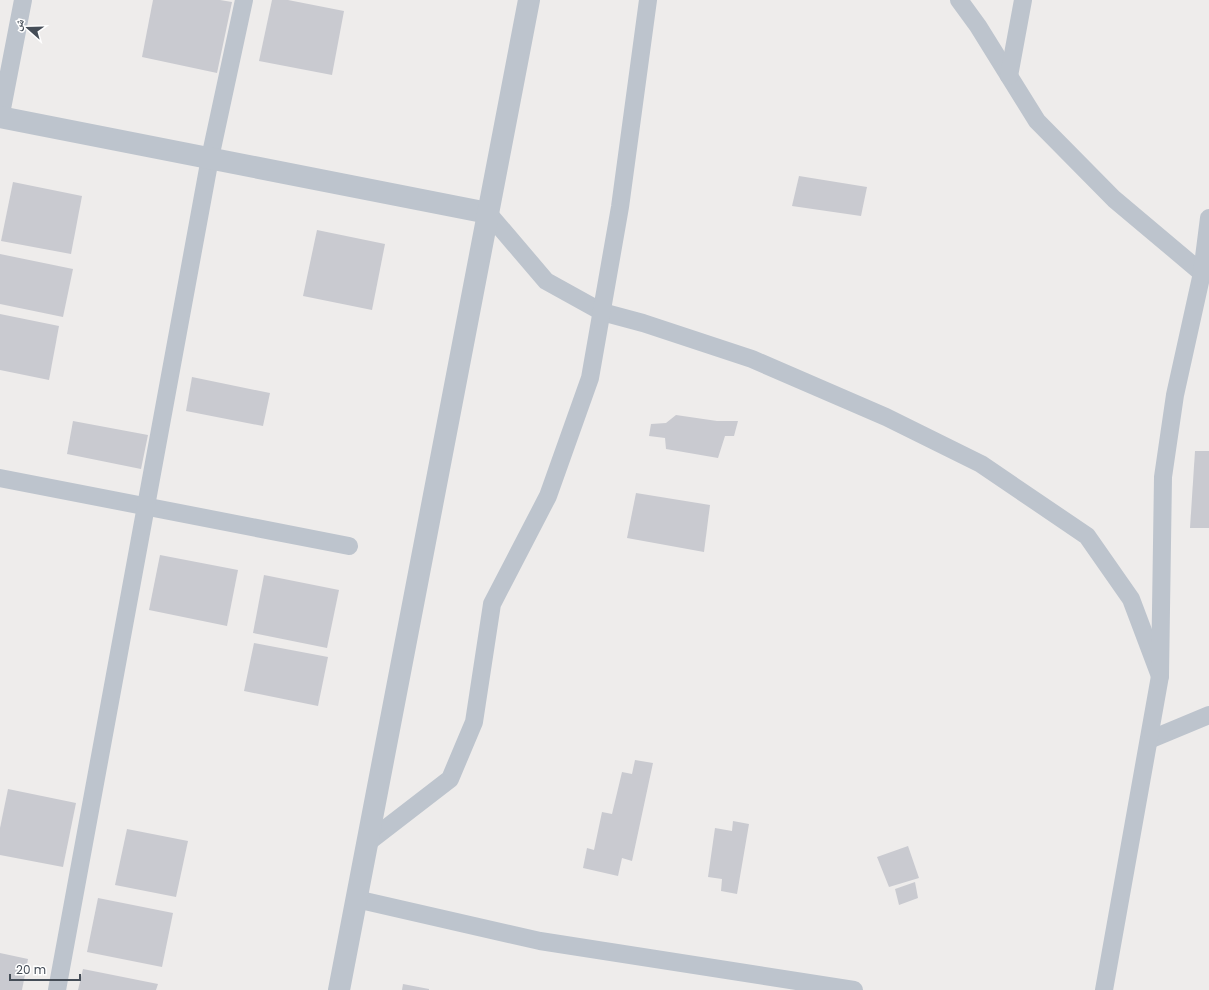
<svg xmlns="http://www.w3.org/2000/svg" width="1209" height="990" font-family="Poppins,'Noto Naskh Arabic',sans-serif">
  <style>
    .building { fill: #c9cad0 }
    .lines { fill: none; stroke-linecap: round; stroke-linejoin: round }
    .minor { stroke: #bdc4cd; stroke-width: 18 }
    .tertiary { stroke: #bdc4cd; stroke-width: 22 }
  </style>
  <rect width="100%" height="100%" fill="#eeeceb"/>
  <!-- building -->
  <g class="building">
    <polygon points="153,0 220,0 232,2 217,73 142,57"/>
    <polygon points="272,0 288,0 344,11 332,75 259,61"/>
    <polygon points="799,176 867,187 861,216 792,206"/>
    <polygon points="13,182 82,196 71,254 1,241"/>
    <polygon points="317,230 385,244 372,310 303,296"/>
    <polygon points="0,254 73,269 63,317 0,304"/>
    <polygon points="0,314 59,326 49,380 0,370"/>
    <polygon points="192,377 270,393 263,426 186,411"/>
    <polygon points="676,415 717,421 738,421 734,436 725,436 718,458 666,449 665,438 649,436 651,424 666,423"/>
    <polygon points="73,421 148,435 141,469 67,454"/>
    <polygon points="1195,451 1209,451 1209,528 1190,528"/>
    <polygon points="636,493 710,505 704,552 627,538"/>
    <polygon points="160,555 238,570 227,626 149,610"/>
    <polygon points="264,575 339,590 327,648 253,633"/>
    <polygon points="254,643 328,657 318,706 244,691"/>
    <polygon points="635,760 653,763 632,861 622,858 618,876 583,868 587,848 594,850 602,812 612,814 622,772 632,774"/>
    <polygon points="8,789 76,803 63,867 0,855 0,828"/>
    <polygon points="733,821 749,824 737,894 721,891 722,879 708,877 715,828 732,831"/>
    <polygon points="127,829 188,841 176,897 115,885"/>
    <polygon points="908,846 919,878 889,887 877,857"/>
    <polygon points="915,882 918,898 899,905 895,889"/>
    <polygon points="98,898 173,913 162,967 87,952"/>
    <polygon points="0,953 28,959 22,990 0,990"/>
    <polygon points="83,969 158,984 156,990 78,990"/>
    <polygon points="403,984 429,989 429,990 402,990"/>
  </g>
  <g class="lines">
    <!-- minor -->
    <g class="minor">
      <polyline points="959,0 978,26 1037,121 1114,199 1202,273"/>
      <polyline points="1009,76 1023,0"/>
      <polyline points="0,119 23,0"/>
      <polyline points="488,213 546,281 602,312 643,323 752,359 886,417 981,464 1087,536 1131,599 1160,676"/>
      <polyline points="0,478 349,546"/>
      <polyline points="1149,740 1209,715"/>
      <polyline points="367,843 450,779 474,722 492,604 548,496 590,378 620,207 648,0"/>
      <polyline points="356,899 540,941 854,990"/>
      <polyline points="57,990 210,158 244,0"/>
      <polyline points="1104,990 1160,676 1163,477 1175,395 1202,273 1209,218"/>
    </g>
    <!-- tertiary -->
    <g class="tertiary">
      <polyline points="0,117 488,213"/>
      <polyline points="339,990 529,0"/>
    </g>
  </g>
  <!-- north arrow -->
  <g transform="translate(28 28) rotate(290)" stroke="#ffffff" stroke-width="3" paint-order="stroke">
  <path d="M0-3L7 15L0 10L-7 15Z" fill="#454d57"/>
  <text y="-6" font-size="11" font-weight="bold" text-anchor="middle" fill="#454d57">ش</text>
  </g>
  <!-- scale -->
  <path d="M10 974v6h70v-6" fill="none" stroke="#454d57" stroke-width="2"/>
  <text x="16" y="974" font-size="12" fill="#454d57" stroke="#ffffff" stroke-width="3" paint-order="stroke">20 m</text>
</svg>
